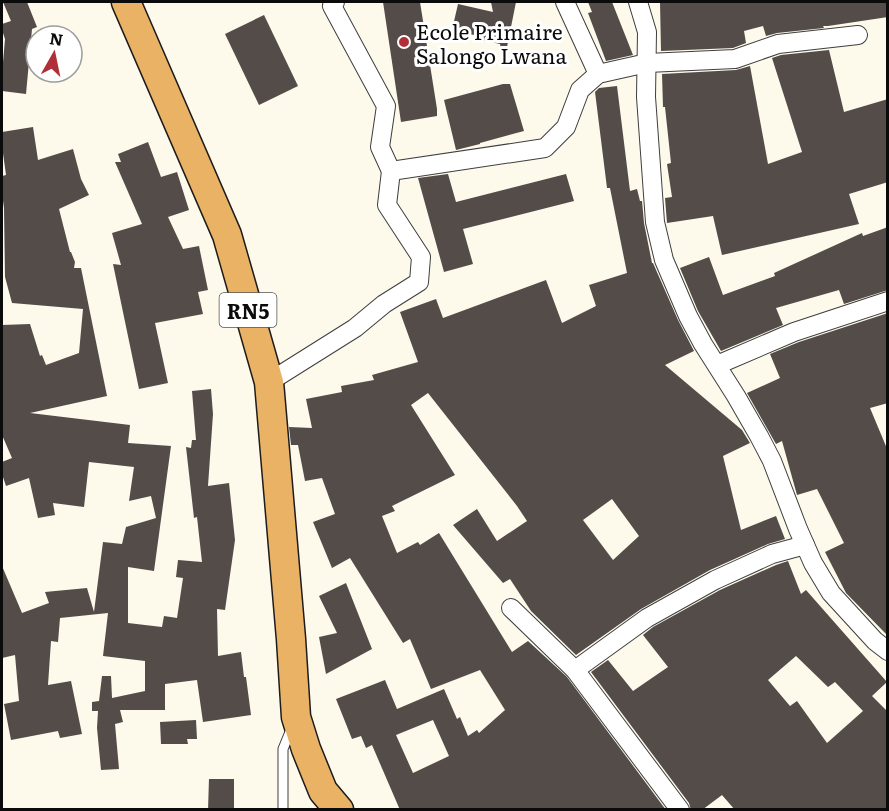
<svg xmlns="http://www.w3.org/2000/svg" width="889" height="811" font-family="Literata,serif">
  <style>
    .building { fill: #534c49; fill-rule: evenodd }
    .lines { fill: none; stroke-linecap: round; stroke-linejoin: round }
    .service-casing { stroke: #3e3e3e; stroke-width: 11 }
    .minor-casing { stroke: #3e3e3e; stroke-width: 20 }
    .trunk-casing { stroke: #1c1c1c; stroke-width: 31 }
    .service { stroke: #fff; stroke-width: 9 }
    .minor { stroke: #fff; stroke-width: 18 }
    .trunk { stroke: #eab265; stroke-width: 28 }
    .poi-dot { fill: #af3039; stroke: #fff; stroke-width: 2 }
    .labels { text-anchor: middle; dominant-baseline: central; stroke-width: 6; stroke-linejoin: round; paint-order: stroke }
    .shield { fill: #fff; stroke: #545454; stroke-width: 1.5 }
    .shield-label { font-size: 20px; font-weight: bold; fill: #0b0b0b }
    .poi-label { font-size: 21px; fill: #0b0b0b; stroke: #fff; text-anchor: start }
  </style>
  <rect width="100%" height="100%" fill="#fdf9eb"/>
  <!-- building -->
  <g class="building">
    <polygon points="3,2 27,2 37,27 32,29 26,94 2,91 2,74 5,39 2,30 2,24 11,21"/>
    <polygon points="383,2 420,2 437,109 437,116 401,122"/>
    <polygon points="491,2 516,2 504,62 500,44 482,40 483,37 452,30 458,4 493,12"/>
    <polygon points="588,2 612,2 633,55 606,61 588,13 592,12"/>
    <polygon points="660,2 888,2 888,17 828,26 823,26 824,28 777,33 766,36 763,26 744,31 746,43 733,48 661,51"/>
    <polygon points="264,15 298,86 259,105 225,34"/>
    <polygon points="829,50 844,112 888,99 888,182 849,194 859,224 722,255 713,216 667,223 665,198 672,197 667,164 671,163 665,107 663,107 662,74 736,70 750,66 768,164 802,152 772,58 781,55"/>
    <polygon points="503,84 510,84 524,131 480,143 480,144 456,150 444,100"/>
    <path d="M617,86L630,191L637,189L640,201H642L644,223L652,263H653L678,320L694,351L665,365L742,430L750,443L723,456L741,530L776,516L785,539L768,544L710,570L641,609L576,655L531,611L510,579L503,583L453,525L477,509L497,541L527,521L517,506L428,393L411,405L455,475L392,506L395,511L382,516L397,553L418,542L420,545L439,533L512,652L528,641L567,677L666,810H400L372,745L366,748L361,736L352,739L336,699L385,680L397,709L444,689L457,719L460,717L468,736L477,730L479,733L505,710L480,670L431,689L410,639L403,643L350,558L332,568L313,522L335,514L322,478L305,481L298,445H291L289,427L312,428L306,399L342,392L341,386L374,380L372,375L418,362L400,312L436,299L443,318L546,280L562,323L596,306L589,285L627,273L610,188H607L595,92L599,88ZM612,499L639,536L613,560L583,520ZM433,720L449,756L413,773L396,735Z"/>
    <polygon points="33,127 38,160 73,149 81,179 89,195 59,209 70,252 71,252 75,262 74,268 81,268 107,396 30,413 130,425 128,443 171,446 154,571 128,567 128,623 162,627 164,616 177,618 183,578 176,577 178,560 202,562 197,517 194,518 186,447 191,448 192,440 196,440 192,391 211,389 213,414 208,486 229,483 235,540 225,610 217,609 218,656 241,652 244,677 246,677 251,715 203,722 197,680 165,684 165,710 120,710 123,722 115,724 119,769 101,770 97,728 98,711 92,711 92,702 99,701 102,676 111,676 112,698 145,691 145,661 103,656 108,613 60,618 58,642 51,641 48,685 71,681 82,734 60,738 58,731 11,740 4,704 19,701 15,655 2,658 2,566 22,613 49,603 45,592 87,588 94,612 103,542 122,544 126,527 156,518 151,496 129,501 134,467 89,462 84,507 53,503 55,515 38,518 29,478 6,486 2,474 2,462 12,458 2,435 2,325 30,324 40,356 42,355 46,365 79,353 83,309 12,303 5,277 4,208 2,193 2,176 6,175 2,146 2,132"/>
    <polygon points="148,142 161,177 177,172 189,210 168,217 183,249 199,246 208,290 198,292 203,314 155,323 168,383 139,389 113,264 121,265 112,233 142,224 115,162 121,162 118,154"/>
    <polygon points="448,174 456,202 566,174 574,201 463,229 473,264 444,272 418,178"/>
    <polygon points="888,227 888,290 844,304 839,290 776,308 783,325 721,351 698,311 680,268 709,257 723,295 775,276 774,273 862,233 863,236"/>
    <polygon points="888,313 888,403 870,408 888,451 888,636 846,593 825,552 844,543 817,489 797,495 782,441 776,444 747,393 780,378 770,354 799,342"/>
    <path d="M788,561L801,594L806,590L887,682L872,696L888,712V810H735L722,795L702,810H691L689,803L591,672L608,660L633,691L668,667L643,635L653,627L720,590L776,565ZM796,656L828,687L835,682L863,711L827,743L797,701L790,706L768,680Z"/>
    <polygon points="346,583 372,649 326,674 319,637 337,633 319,596"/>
    <polygon points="196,720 197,739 187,739 188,744 161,744 160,722"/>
    <polygon points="209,779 234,779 234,810 208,810"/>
  </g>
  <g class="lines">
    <defs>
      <polyline id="service" points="283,810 283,749 292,727"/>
      <g id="minor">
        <polyline points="335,2 332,6 386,106 380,147 391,171"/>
        <polyline points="565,2 598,74"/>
        <polyline points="638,2 647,32 646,97 655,222 664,260 688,316 703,344 736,396 759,436 772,461 798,529 813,563 831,593 875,641 888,651"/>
        <polyline points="717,365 794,332 888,301"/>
        <polyline points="269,382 355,328 384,304 419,282 421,257 387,205 391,171 545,148 566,127 580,90 598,74 647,63 735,59 778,44 858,35"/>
        <polyline points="511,608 575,670 680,810"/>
        <polyline points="575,670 647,618 715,580 772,554 805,545"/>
      </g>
      <polyline id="trunk" points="126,2 227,235 269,382 291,639 296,717 306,749 323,791 339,810"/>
    </defs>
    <!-- service casing -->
    <use href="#service" class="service-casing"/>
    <!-- minor casing -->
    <use href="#minor" class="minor-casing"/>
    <!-- trunk casing -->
    <use href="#trunk" class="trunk-casing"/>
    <!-- service -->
    <use href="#service" class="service"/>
    <!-- minor -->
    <use href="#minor" class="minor"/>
    <!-- trunk -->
    <use href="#trunk" class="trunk"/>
  </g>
  <!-- markers -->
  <circle class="poi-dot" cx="404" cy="42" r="6"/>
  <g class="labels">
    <!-- shield labels -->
    <rect class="shield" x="219.5" y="293" width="57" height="34" rx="4.5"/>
    <g class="shield-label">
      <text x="248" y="310">RN5</text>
    </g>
    <!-- poi labels -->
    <g class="poi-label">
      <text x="416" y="30">Ecole Primaire<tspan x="416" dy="24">Salongo Lwana</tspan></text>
    </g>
  </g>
  <!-- border -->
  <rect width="889" height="811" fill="none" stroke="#0b0b0b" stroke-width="6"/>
  <!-- north arrow -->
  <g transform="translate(54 54) rotate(9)"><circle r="28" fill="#ffffff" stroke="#9d9d9d" stroke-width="1.5"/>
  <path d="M0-4.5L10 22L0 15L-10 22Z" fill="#af3039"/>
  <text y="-9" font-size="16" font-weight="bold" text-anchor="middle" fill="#0b0b0b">N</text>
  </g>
</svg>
